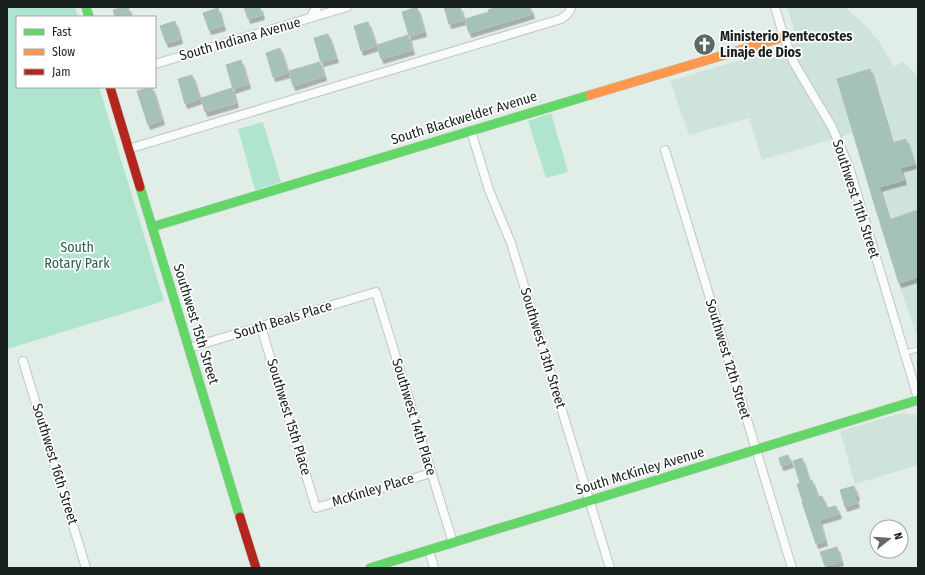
<svg xmlns="http://www.w3.org/2000/svg" width="925" height="575" font-family="'Fira Sans Condensed',sans-serif">
  <style>
    .built { fill: #cee4da }
    .green { fill: #afe5cf }
    .building { fill: #a4c2b8; stroke: #b4bdb9; filter: url(#shadow) }
    .lines { fill: none; stroke-linecap: round; stroke-linejoin: round }
    .lane-casing { stroke: #bfc8c3; stroke-width: 5.5 }
    .street-casing { stroke: #bfc8c3; stroke-width: 10 }
    .fast-casing { stroke: #bfc8c3; stroke-width: 10 }
    .slow-casing { stroke: #bfc8c3; stroke-width: 10 }
    .jam-casing { stroke: #bfc8c3; stroke-width: 10 }
    .lane { stroke: #fafcfb; stroke-width: 4 }
    .street { stroke: #fafcfb; stroke-width: 8 }
    .fast { stroke: #63d668; stroke-width: 9 }
    .slow { stroke: #ff974d; stroke-width: 9 }
    .jam { stroke: #b3261e; stroke-width: 9 }
    .labels { text-anchor: middle; dominant-baseline: central; stroke-width: 3.5; stroke-linejoin: round; paint-order: stroke }
    .poi-label { font-size: 14px; font-weight: bold; fill: #18201d; stroke: #fff; text-anchor: start }
    .street-label { font-size: 14px; fill: #18201d; stroke: #fff }
    .park-label { font-size: 14px; fill: #2d604e; stroke: #fff }
  </style>
  <defs>
    <filter id="shadow"><feDropShadow dx="2.5" dy="4.5" stdDeviation="0" flood-color="#0004"/></filter>
  </defs>
  <rect width="100%" height="100%" fill="#e1ede7"/>
  <!-- built -->
  <g class="built">
    <polygon points="787,7 845,7 868,28 880,43 894,67 903,62 918,76 918,341 909,312 899,286 853,133 762,160 749,118 689,135 670,81 798,43"/>
    <polygon points="902,413 916,415 918,424 918,465 855,484 840,431"/>
  </g>
  <!-- green -->
  <g class="green">
    <polygon points="7,7 75,7 78,17 17,17 17,87 99,87 164,301 7,349"/>
    <polygon points="551,113 568,172 546,178 528,121"/>
    <polygon points="263,122 281,182 255,190 238,129"/>
  </g>
  <!-- building -->
  <g class="building">
    <polygon points="124,7 128,7 131,17 115,17 113,10"/>
    <polygon points="244,7 260,7 262,15 248,19"/>
    <polygon points="417,7 424,32 409,36 402,12"/>
    <polygon points="444,7 460,7 464,20 449,24"/>
    <polygon points="497,7 530,7 532,14 469,33 465,19 489,12 488,10"/>
    <polygon points="218,8 223,26 209,30 203,13"/>
    <polygon points="175,21 180,39 166,43 160,26"/>
    <polygon points="368,22 376,46 361,51 354,26"/>
    <polygon points="328,34 336,58 321,62 314,38"/>
    <polygon points="408,35 412,50 381,59 377,45"/>
    <polygon points="280,48 288,73 273,77 266,53"/>
    <polygon points="241,60 248,84 233,89 226,65"/>
    <polygon points="320,62 324,76 293,86 289,71"/>
    <polygon points="870,69 892,143 906,139 914,164 900,168 904,180 879,187 889,220 918,210 918,277 899,283 874,203 837,79"/>
    <polygon points="192,75 200,99 185,104 178,79"/>
    <polygon points="152,87 162,120 148,125 137,91"/>
    <polygon points="232,88 236,103 205,112 201,98"/>
    <polygon points="788,455 791,463 781,466 779,458"/>
    <polygon points="802,458 809,481 812,480 818,497 822,496 827,508 836,506 839,514 819,520 825,541 816,544 802,502 803,502 797,484 800,483 793,461"/>
    <polygon points="854,486 857,496 855,497 857,503 845,507 840,490"/>
    <polygon points="837,547 841,561 825,566 820,552"/>
  </g>
  <g class="lines">
    <defs>
      <polyline id="lane" points="905,353 918,349"/>
      <g id="street">
        <polyline points="775,7 784,37 794,63 832,127 849,167 918,398"/>
        <polyline points="310,18 317,7"/>
        <polyline points="155,64 347,7"/>
        <polyline points="471,131 489,190 511,243 610,568"/>
        <path d="M128,149L561,19C566,16 570,13 571,7"/>
        <polyline points="665,150 792,568"/>
        <polyline points="261,327 316,508 431,473"/>
        <polyline points="189,348 376,292 453,543"/>
        <polyline points="23,361 86,568"/>
        <polyline points="429,550 434,568"/>
      </g>
      <g id="fast">
        <polyline points="86,7 89,17"/>
        <polyline points="140,187 240,517"/>
        <polyline points="152,227 590,95"/>
        <polyline points="370,568 918,400"/>
      </g>
      <polyline id="slow" points="590,95 784,37"/>
      <g id="jam">
        <polyline points="110,87 140,187"/>
        <polyline points="240,517 256,568"/>
      </g>
    </defs>
    <!-- lane casing -->
    <use href="#lane" class="lane-casing"/>
    <!-- street casing -->
    <use href="#street" class="street-casing"/>
    <!-- fast casing -->
    <use href="#fast" class="fast-casing"/>
    <!-- slow casing -->
    <use href="#slow" class="slow-casing"/>
    <!-- jam casing -->
    <use href="#jam" class="jam-casing"/>
    <!-- lane -->
    <use href="#lane" class="lane"/>
    <!-- street -->
    <use href="#street" class="street"/>
    <!-- fast -->
    <use href="#fast" class="fast"/>
    <!-- slow -->
    <use href="#slow" class="slow"/>
    <!-- jam -->
    <use href="#jam" class="jam"/>
  </g>
  <!-- icons -->
  <defs>
    <symbol id="church-disc" viewBox="-11 -11 22 22"><circle r="9.5" fill="#5e6864" stroke="#fff"/><path d="M-1.2-6h2.4v3.5h3.3v2.4h-3.3V6h-2.4V-.1h-3.3v-2.4h3.3Z" fill="#fff"/></symbol>
  </defs>
  <g fill-rule="evenodd">
    <use href="#church-disc" x="692" y="32" width="25" height="25"/>
  </g>
  <g class="labels">
    <!-- poi labels -->
    <g class="poi-label">
      <text x="720" y="36">Ministerio Pentecostes<tspan x="720" dy="16">Linaje de Dios</tspan></text>
    </g>
    <!-- street labels -->
    <g class="street-label">
      <text transform="translate(240 39) rotate(-16)">South Indiana Avenue</text>
      <text transform="translate(464 118) rotate(-17)">South Blackwelder Avenue</text>
      <text transform="translate(856 199) rotate(72)">Southwest 11th Street</text>
      <text transform="translate(283 320) rotate(-17)">South Beals Place</text>
      <text transform="translate(196 324) rotate(73)">Southwest 15th Street</text>
      <text transform="translate(543 348) rotate(73)">Southwest 13th Street</text>
      <text transform="translate(728 359) rotate(73)">Southwest 12th Street</text>
      <text transform="translate(289 417) rotate(73)">Southwest 15th Place</text>
      <text transform="translate(414 417) rotate(73)">Southwest 14th Place</text>
      <text transform="translate(55 464) rotate(73)">Southwest 16th Street</text>
      <text transform="translate(640 471) rotate(-17)">South McKinley Avenue</text>
      <text transform="translate(373 490) rotate(-17)">McKinley Place</text>
    </g>
    <!-- park labels -->
    <g class="park-label">
      <text x="77" y="247">South<tspan x="77" dy="16">Rotary Park</tspan></text>
    </g>
  </g>
  <!-- border -->
  <rect width="925" height="575" fill="none" stroke="#18201d" stroke-width="16"/>
  <!-- legend -->
  <rect x="16" y="16" width="140" height="72" fill="#ffffff" stroke="#a3a6a5"/>
  <rect x="24" y="29" width="20" height="6" fill="#63d668" stroke="#a3a6a5"/>
  <text x="52" y="36" font-size="12" fill="#18201d">Fast</text>
  <rect x="24" y="49" width="20" height="6" fill="#ff974d" stroke="#a3a6a5"/>
  <text x="52" y="56" font-size="12" fill="#18201d">Slow</text>
  <rect x="24" y="69" width="20" height="6" fill="#b3261e" stroke="#a3a6a5"/>
  <text x="52" y="76" font-size="12" fill="#18201d">Jam</text>
  <!-- north arrow -->
  <g transform="translate(889 539) rotate(73)"><circle r="19" fill="#ffffff" stroke="#a3a6a5"/>
  <path d="M0-3L7 15L0 10L-7 15Z" fill="#5e6864"/>
  <text y="-6" font-size="11" font-weight="bold" text-anchor="middle" fill="#18201d">N</text>
  </g>
</svg>
